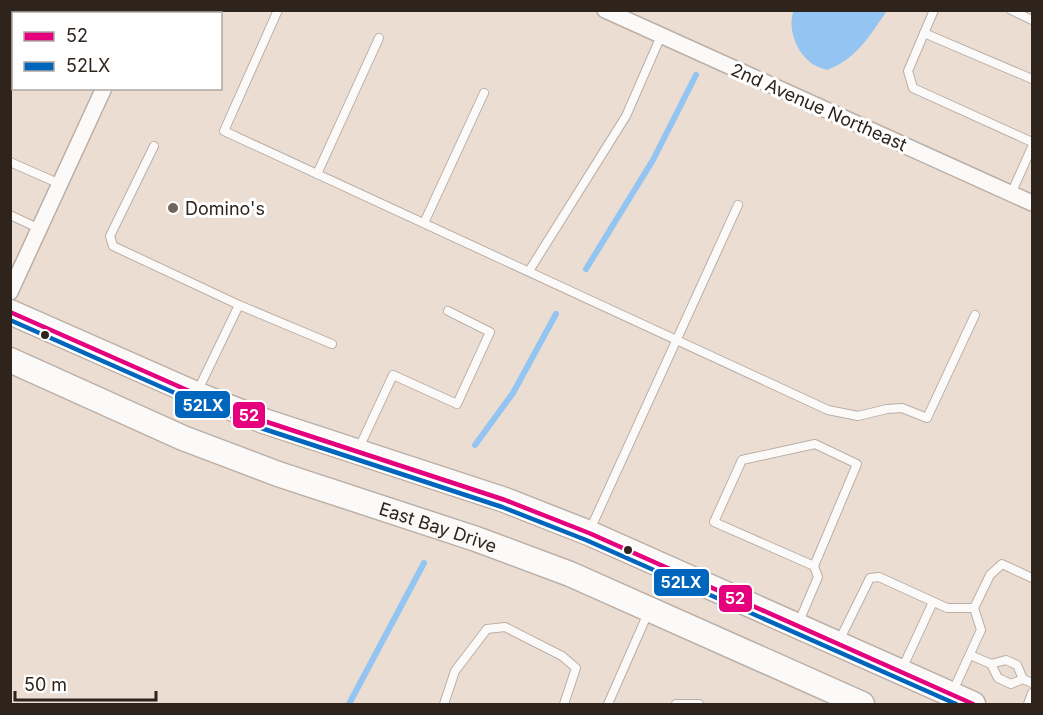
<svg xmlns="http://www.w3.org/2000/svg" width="1043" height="715" font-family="Inter,sans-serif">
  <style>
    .water { fill: #93c4f2 }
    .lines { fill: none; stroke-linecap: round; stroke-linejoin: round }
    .stream { stroke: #93c4f2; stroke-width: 6 }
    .lane-casing { stroke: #baafa7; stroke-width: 10 }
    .street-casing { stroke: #baafa7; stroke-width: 18 }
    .primary-casing { stroke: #baafa7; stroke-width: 27 }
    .lane { stroke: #fcfaf8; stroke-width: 8 }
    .street { stroke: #fcfaf8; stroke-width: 15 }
    .primary { stroke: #fcfaf8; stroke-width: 24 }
    .bus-1-casing { stroke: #fff; stroke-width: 9 }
    .bus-2-casing { stroke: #fff; stroke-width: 9 }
    .bus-1 { stroke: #e5007d; stroke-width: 4.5 }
    .bus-2 { stroke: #0065bd; stroke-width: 4.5 }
    .poi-dot { fill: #70655c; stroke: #fff; stroke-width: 2 }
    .bus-dot { fill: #2e241c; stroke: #fff; stroke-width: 2 }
    .labels { text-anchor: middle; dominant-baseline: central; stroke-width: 6; stroke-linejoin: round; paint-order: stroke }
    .street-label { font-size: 18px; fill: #2e241c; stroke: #fff }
    .poi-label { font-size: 18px; fill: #2e241c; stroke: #fff; text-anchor: start }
    .line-badge { stroke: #fff; stroke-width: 2 }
    .badge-label { font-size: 16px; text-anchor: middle; font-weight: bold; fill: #fff }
  </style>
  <rect width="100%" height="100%" fill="#ecddd2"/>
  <!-- water -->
  <path class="water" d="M794,10H885L886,12C869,37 856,59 827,70C822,68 814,66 810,62C796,51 787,27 794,10Z"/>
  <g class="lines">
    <!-- stream -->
    <g class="stream">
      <polyline points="586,269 653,160 696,75"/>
      <polyline points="475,445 513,393 556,314"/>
      <polyline points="349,704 424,563"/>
    </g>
    <defs>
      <g id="lane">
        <polyline points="278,10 224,131 828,410 858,416 887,409 902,408 927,418 975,315"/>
        <polyline points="934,10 908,71 913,88 1032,142"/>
        <polyline points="1011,10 1032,20"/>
        <polyline points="924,33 1032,79"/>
        <polyline points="154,146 110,236 113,246 239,305"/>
        <polyline points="10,162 60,184"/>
        <polyline points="317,174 379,38"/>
        <polyline points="1011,194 1032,147"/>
        <polyline points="10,215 40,229"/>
        <polyline points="424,223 484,93"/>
        <polyline points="529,271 626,116 661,36"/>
        <polyline points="198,390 239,305 332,344"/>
        <polyline points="359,448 393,375 457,404 490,332 448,311"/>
        <polyline points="589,532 738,205"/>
        <polyline points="798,624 818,577 814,566 857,464 815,444 742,460 714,522 814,566"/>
        <polyline points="839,641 870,578 879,577 947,608 974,608"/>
        <polyline points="970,655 991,664 1006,660 1017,665 1023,679 1032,683"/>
        <polyline points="991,664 998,678 1011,684 1023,679"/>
        <polyline points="902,669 933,602"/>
        <polyline points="952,693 981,630 974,608 990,575 1002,564 1032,578"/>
        <polyline points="444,704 455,671 487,629 505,627 562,656 576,668 564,704"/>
        <polyline points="608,704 648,613"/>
        <polyline points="676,704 699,704"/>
        <polyline points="1028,704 1032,693"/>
      </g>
      <g id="street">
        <polyline points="21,10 28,14"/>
        <polyline points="605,10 1032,203"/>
        <polyline points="137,14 138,10"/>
        <polyline points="10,292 104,88"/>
      </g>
      <g id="primary">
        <polyline points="10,312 196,394 264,421 505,500 589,533 973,704"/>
        <path id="s1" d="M10,360L183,438L278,474L476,539L570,574L862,704"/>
      </g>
    </defs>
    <!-- lane casing -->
    <use href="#lane" class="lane-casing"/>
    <!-- street casing -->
    <use href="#street" class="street-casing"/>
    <!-- primary casing -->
    <use href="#primary" class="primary-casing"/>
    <!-- lane -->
    <use href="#lane" class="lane"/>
    <!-- street -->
    <use href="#street" class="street"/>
    <!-- primary -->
    <use href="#primary" class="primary"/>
    <defs>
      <polyline id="bus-1" points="10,312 196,394 264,421 505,500 589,533 973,704"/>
      <polyline id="bus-2" points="10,320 193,401 261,428 502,507 586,540 956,704"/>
    </defs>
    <!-- bus-1 casing -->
    <use href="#bus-1" class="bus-1-casing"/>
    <!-- bus-2 casing -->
    <use href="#bus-2" class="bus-2-casing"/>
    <!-- bus-1 -->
    <use href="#bus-1" class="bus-1"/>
    <!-- bus-2 -->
    <use href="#bus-2" class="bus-2"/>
  </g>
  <!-- markers -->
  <circle class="poi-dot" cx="173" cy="208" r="6"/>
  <g class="bus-dot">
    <circle cx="45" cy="335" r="5"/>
    <circle cx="628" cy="550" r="5"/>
  </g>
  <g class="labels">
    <!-- street labels -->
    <g class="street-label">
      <text transform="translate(819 107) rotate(24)">2nd Avenue Northeast</text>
      <text stroke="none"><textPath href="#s1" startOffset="460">East Bay Drive</textPath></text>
    </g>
    <!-- poi labels -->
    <g class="poi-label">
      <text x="185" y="208">Domino's</text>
    </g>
  </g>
  <g class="line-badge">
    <rect x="174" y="390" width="57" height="29" rx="6" fill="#0065bd"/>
    <rect x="232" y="401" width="34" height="28" rx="6" fill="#e5007d"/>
    <rect x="653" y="568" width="57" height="29" rx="6" fill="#0065bd"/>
    <rect x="718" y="584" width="35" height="29" rx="6" fill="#e5007d"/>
  </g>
  <g class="badge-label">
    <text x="203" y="411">52LX</text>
    <text x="249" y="421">52</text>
    <text x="681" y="588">52LX</text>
    <text x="735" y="604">52</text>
  </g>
  <!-- border -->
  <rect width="1043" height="715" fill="none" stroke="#2e241c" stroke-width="24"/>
  <!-- legend -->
  <rect x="12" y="12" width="210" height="78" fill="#ffffff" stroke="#aba7a4" stroke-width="1.5"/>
  <rect x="24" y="32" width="30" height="9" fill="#e5007d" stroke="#aba7a4" stroke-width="1.5"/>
  <text x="66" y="42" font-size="18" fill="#2e241c">52</text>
  <rect x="24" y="62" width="30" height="9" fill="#0065bd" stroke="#aba7a4" stroke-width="1.5"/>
  <text x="66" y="72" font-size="18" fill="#2e241c">52LX</text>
  <!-- scale -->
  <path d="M15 691v9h141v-9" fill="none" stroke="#2e241c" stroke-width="3"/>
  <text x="24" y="691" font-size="18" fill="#2e241c" stroke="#ffffff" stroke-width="4.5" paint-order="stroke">50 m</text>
</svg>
